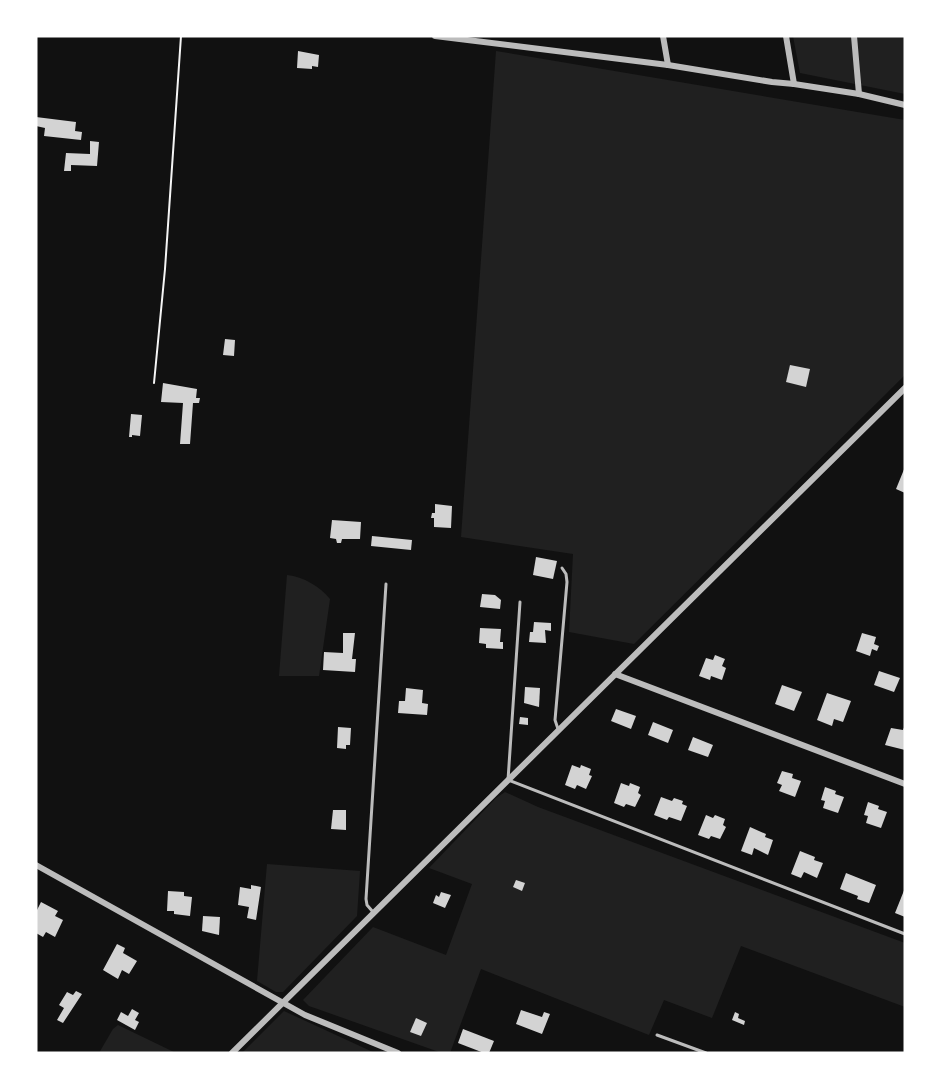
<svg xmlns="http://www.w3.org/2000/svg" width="941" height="1089" font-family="'Work Sans',sans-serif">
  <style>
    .green { fill: #202020 }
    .building { fill: #d3d3d3 }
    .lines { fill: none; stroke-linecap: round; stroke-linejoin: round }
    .path { stroke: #f5f5f5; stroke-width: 2 }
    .service { stroke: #bcbcbc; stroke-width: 3 }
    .minor { stroke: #bcbcbc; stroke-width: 6 }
  </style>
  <rect width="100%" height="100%" fill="#111"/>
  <!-- green -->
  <g class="green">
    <polygon points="793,36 905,36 905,94 800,73"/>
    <polygon points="496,51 905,120 905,375 634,644 569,632 573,554 461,537"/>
    <path d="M287,575C304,577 319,586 330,599L319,676H279Z"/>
    <polygon points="505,792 538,807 905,943 905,1007 741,946 712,1018 664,1000 649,1035 481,969 450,1053 442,1053 309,1006 303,1000 373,927 446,955 472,884 429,868 496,798"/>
    <polygon points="267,864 360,871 357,916 283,992 276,992 257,981"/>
    <polygon points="284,1011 375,1053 242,1053"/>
    <polygon points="118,1025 176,1053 99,1053 113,1029"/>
  </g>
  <!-- building -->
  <g class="building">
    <polygon points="298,51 319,55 318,67 312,66 312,69 297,68"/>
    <polygon points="36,117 76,122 75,131 82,132 81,140 44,136 45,128 36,126"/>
    <polygon points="90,141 99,142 97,166 71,165 71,171 64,171 66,153 90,154"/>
    <polygon points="225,339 235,340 234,356 223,355"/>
    <polygon points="790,365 810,369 806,387 786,382"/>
    <polygon points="163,383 197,389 196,398 200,398 199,403 193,403 190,444 180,444 183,403 161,402"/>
    <polygon points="131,414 142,415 140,436 132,435 132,437 129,437"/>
    <polygon points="905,467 905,493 896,489"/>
    <polygon points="435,504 452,506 451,528 434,527 434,518 431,518 432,513 435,513"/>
    <polygon points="332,520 361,522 360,539 342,539 341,543 337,543 336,539 330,538"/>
    <polygon points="372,536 412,540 411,550 371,546"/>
    <polygon points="536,557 557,561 553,579 533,575"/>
    <polygon points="482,594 495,595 501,600 500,609 480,607"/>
    <polygon points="534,622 551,623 551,631 545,630 546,643 529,642 530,632 533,632"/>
    <polygon points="480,628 501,629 500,642 503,642 503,649 486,648 486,644 479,643"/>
    <polygon points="343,633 355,633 352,659 356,659 355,672 323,670 324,652 343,653"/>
    <polygon points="862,633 876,637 874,644 879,646 877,651 872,649 870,656 856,651"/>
    <polygon points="715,655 725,659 722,666 726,668 722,680 711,676 710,680 699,676 706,658 713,660"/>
    <polygon points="879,671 900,678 894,692 874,685"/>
    <polygon points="782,685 802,692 794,711 775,704"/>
    <polygon points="525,687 540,688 539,707 524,703"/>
    <polygon points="406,688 423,690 422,703 428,704 427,715 398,713 399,701 405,701"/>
    <polygon points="827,693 851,701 843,722 834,719 832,726 817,720"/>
    <polygon points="616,709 636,716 631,729 611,721"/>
    <polygon points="520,717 528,718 528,725 519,724"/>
    <polygon points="653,722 673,730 668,743 648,735"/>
    <polygon points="905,725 905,750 885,745 891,728 903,730"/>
    <polygon points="338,727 351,728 350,745 346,745 346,749 337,748"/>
    <polygon points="693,737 713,745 708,757 688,750"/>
    <polygon points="572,765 580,768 581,765 591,769 589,775 592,776 586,789 577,785 575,789 565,785"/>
    <polygon points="782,771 793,774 792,778 801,781 795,797 779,791 782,785 777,783"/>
    <polygon points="621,783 629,786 630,783 640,787 638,793 641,795 635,807 626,804 624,807 614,803"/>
    <polygon points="825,787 836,791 835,794 844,797 838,813 823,808 825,801 821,800"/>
    <polygon points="661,797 672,801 674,798 683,801 682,804 687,806 681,821 669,817 667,820 654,815"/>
    <polygon points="868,802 879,806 878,809 887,812 881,828 866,823 868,816 864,815"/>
    <polygon points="333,810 346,810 346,830 331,829"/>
    <polygon points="706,815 713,818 715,815 725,819 723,825 726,827 720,839 711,836 709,839 698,835"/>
    <polygon points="750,827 766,834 765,837 773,840 768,855 754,848 752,855 741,851"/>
    <polygon points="800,851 815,857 814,860 823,863 817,878 804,872 801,878 791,874"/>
    <polygon points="846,873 876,885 869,903 857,899 858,896 840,889"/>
    <polygon points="516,880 525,883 522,891 513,887"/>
    <polygon points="251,885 261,887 256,920 247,918 249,907 238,905 240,887 251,889"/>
    <polygon points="905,888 905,917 895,913"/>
    <polygon points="168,891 184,892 184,896 192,897 190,916 174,914 174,911 167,911"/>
    <polygon points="441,892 451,895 445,908 433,903 436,895 439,897"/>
    <polygon points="41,902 58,911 55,916 63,920 55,937 46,932 43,937 36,933 36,912"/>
    <polygon points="203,916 220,917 219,935 202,931"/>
    <polygon points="117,944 125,948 123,953 137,961 129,974 122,970 118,979 103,970"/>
    <polygon points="76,991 82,994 63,1023 57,1020 64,1008 59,1005 67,992 73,995"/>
    <polygon points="132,1009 139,1013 135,1020 139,1022 135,1030 117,1020 121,1012 128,1016"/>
    <polygon points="521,1010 542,1017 544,1012 550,1014 542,1034 516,1024"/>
    <polygon points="735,1012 739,1014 738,1018 745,1021 744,1025 732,1020"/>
    <polygon points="416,1018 427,1023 421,1036 410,1032"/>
    <polygon points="463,1029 494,1041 489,1053 484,1053 458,1043"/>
  </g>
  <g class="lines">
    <!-- path -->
    <polyline class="path" points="154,383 165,269 181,36"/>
    <!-- service -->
    <g class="service">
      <polyline points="520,602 508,780 905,934"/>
      <polyline points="558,729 555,720 567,582 566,574 562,568"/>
      <polyline points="373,912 367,905 366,899 386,584"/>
      <polyline points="657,1035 706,1053"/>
    </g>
    <!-- minor -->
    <g class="minor">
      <polyline points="435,36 668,65 772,82 794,84 859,94 905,105"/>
      <polyline points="663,36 668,65"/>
      <polyline points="786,36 794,84"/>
      <polyline points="854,36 859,94"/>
      <polyline points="615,674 905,784"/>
      <polyline points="36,865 305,1015 398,1053"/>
      <polyline points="232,1053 905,388"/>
    </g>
  </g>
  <!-- border -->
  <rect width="941" height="1089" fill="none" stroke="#ffffff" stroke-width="75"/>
</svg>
